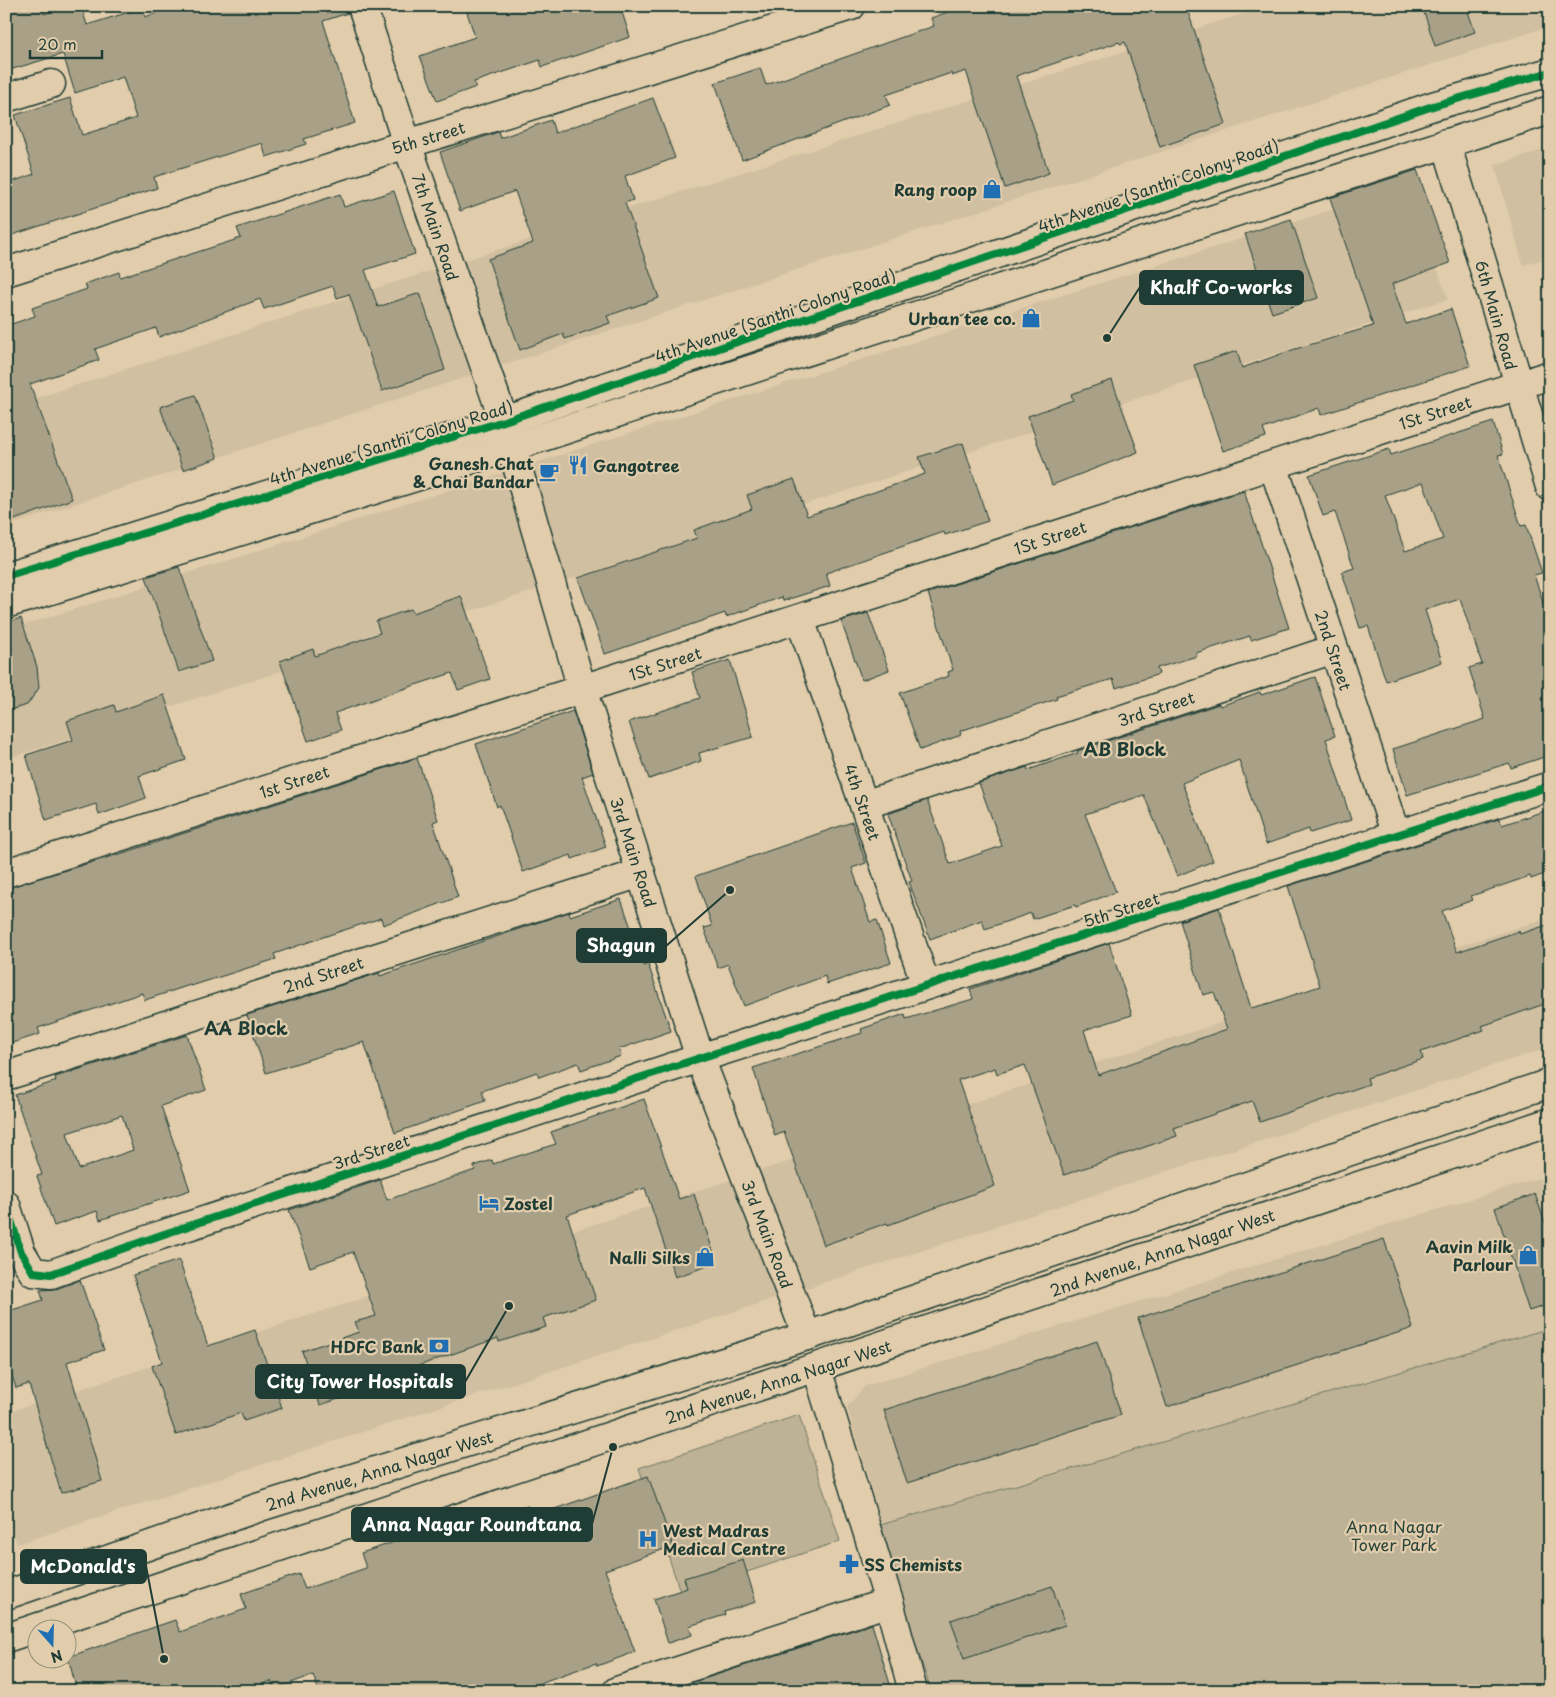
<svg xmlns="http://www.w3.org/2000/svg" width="1556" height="1697" font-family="'Playpen Sans',sans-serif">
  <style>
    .built { fill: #d0bfa0 }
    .green { fill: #beb296; stroke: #6e7865 }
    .building { fill: #a8a188; stroke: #1f3d34; fill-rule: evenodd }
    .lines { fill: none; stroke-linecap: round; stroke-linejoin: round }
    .minor-casing { stroke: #1f3d34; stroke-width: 31 }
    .major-casing { stroke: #1f3d34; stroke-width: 31 }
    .minor { stroke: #e1ccab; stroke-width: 28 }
    .major { stroke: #e1ccab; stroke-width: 28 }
    .cycleway-casing { stroke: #e1ccab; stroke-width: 11 }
    .cycleway { stroke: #00873e; stroke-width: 8 }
    .labels { text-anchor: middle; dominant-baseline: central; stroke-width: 4.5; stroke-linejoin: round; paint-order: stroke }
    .street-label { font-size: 16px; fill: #1f3d34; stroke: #e1ccab }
    .poi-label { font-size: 16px; font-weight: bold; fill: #1f3d34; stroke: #e1ccab; text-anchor: end }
    .park-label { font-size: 16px; fill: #274339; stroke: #e1ccab }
    .neighbourhood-label { font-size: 18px; font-weight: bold; fill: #1f3d34; stroke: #e1ccab }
    .leader { fill: none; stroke: #1f3d34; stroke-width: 2 }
    .callout-dot { fill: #1f3d34; stroke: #e1ccab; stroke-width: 2 }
    .callout { fill: #1f3d34; stroke: #1f3d34; stroke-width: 2 }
    .callout-label { font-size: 18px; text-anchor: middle; font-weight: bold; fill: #fff }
  </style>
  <rect width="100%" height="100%" fill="#e1ccab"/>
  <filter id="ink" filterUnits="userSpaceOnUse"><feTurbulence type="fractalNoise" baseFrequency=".02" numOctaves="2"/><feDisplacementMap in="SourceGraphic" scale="10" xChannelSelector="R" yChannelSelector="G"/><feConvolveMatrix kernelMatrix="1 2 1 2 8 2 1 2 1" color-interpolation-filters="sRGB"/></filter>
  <g filter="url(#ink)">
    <!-- built -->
    <g class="built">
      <polygon points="1268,6 1550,6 1550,26 6,526 6,408 396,282"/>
      <polygon points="1550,148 1550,257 1523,265 1495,165"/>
      <polygon points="1407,186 1448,299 6,759 6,631"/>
      <polygon points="1550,917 1550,1047 17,1544 6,1510 6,1413"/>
      <polygon points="1550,1175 1550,1328 882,1524 847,1407 865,1386"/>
    </g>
    <!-- green -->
    <g class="green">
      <polygon points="1550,1328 1550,1691 931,1691 877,1526"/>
      <polygon points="799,1415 840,1541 681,1594 639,1468"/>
    </g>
    <!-- building -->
    <g class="building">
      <polygon points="6,6 42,6 44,14 67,6 81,6 87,25 142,8 145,17 177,6 347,6 348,13 323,21 355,123 304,139 306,144 266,157 262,143 154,177 157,188 6,237 6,184 34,174 15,115 70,98 82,135 136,118 123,77 75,93 63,54 6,71"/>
      <polygon points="465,6 620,6 630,37 542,67 540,60 474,82 476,87 437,101 420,56 475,37"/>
      <polygon points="965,6 1186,6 1226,124 1160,147 1125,42 1120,44 1119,42 1016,76 1049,173 1005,188 966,71 952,76 951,73 886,95 890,105 742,160 715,83 760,68 766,85 934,26 931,18"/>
      <polygon points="1422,6 1466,6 1475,32 1435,46"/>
      <polygon points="653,98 675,158 625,176 633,200 625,203 659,298 607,316 610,323 565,339 563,334 520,350 488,259 533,243 515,191 460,211 440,152 498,132 500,138 551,120 555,133"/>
      <polygon points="1417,170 1450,263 1392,284 1406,324 1451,309 1470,366 1321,415 1319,408 1263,429 1266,437 1223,451 1194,365 1237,351 1242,368 1292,350 1373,326 1330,198"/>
      <polygon points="394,191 415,254 365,270 378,307 420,293 445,370 382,391 349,294 337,298 333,286 264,309 260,299 159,337 156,328 95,349 99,360 30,384 72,499 6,523 6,326 35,316 32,308 87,289 85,284 119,272 120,277 241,238 237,228 340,194 344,207"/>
      <polygon points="1291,219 1318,298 1272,313 1245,234"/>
      <polygon points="1112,380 1138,452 1052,485 1028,416 1073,400 1071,394"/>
      <polygon points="195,395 218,458 183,470 160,407"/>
      <path d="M1493,422L1503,454L1498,455L1521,526L1526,525L1542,573L1534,575L1550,623V755L1511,768L1509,763L1407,795L1393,749L1485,719L1469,668L1482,664L1460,599L1425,610L1442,662L1386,681L1368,626L1360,628L1342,572L1354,568L1335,512L1323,516L1309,475L1389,449L1391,455ZM1423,482L1443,539L1405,551L1385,495Z"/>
      <polygon points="963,443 988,521 945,535 944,532 826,573 830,586 783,601 782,597 726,617 725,613 605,654 578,578 697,538 694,530 752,509 747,495 794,479 807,516 925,474 919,457"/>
      <polygon points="1244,491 1289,628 1251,640 1250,636 1196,653 1197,656 1157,668 1159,674 1116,688 1113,679 1056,696 1057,699 960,731 961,735 920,750 900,693 949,676 948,672 953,670 928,593"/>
      <polygon points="179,567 212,661 179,672 146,577"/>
      <polygon points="461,596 490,679 458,690 452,673 400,690 335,713 341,730 308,741 280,661 313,649 315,656 380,633 376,621 411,609 413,613"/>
      <polygon points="868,613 889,670 862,680 841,621"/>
      <polygon points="21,618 37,667 39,688 27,705 6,711 6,623"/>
      <polygon points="730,660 753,737 699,753 701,761 649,779 629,722 700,698 692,672"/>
      <polygon points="1315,677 1335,736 1326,739 1351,820 1310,833 1309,829 1266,844 1239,760 1182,783 1213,861 1177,876 1144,795 1085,814 1116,892 1076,907 1075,905 1033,919 1031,913 985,929 982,920 930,939 909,882 912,881 888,814 927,800 950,864 1002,846 979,783 1027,767 1028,770 1078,753 1077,751 1219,704 1220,706 1260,692 1261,695"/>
      <polygon points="164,695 186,760 139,776 146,798 99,815 96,804 46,820 26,755 73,740 67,721 114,705 116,712"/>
      <polygon points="573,711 593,773 582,777 606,847 572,859 571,855 523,872 500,805 497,807 476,744"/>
      <polygon points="417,758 438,820 433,822 458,897 383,925 381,918 329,935 274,954 276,959 191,986 190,985 145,1000 142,993 38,1028 40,1034 6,1045 6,888 126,852"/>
      <polygon points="1550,809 1550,872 1531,879 1530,876 1471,896 1473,900 1442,911 1457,952 1519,931 1520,934 1550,924 1550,1002 1482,1026 1484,1030 1421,1052 1423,1059 1367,1078 1369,1084 1260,1122 1252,1101 1174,1128 1177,1136 1064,1175 1025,1065 997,1074 995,1068 958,1080 995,1186 888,1225 887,1223 824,1245 784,1132 775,1136 753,1068 862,1033 861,1029 905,1014 906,1019 973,999 970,989 1109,943 1132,1015 1084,1030 1098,1075 1227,1029 1214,992 1203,995 1180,921 1219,908 1251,1008 1270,1003 1320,986 1288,886 1499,819 1502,825"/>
      <polygon points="852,822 866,863 852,868 870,922 877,920 891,963 827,984 825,976 744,1006 728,964 718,968 704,928 712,926 696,876"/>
      <polygon points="621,899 644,966 648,964 671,1031 619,1049 621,1056 581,1070 578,1063 539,1077 537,1072 482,1091 485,1101 395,1133 364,1042 266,1073 247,1015 379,973 380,976 569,912 570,916"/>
      <path d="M187,1035L206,1090L161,1106L190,1190L100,1220L97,1211L54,1226L37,1176L42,1175L15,1095L56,1081L55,1077ZM122,1115L133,1150L79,1169L67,1133Z"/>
      <polygon points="644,1099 679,1199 694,1194 717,1263 675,1277 645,1188 567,1215 596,1300 543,1318 546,1327 499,1342 498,1338 352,1389 354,1394 320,1405 302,1351 359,1332 355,1322 376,1316 353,1252 310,1267 289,1210 380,1180 387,1200 475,1170 474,1166 492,1160 493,1164 556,1144 551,1132"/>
      <polygon points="1535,1194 1550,1237 1550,1304 1529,1311 1495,1208"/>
      <polygon points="1384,1239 1413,1328 1167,1407 1138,1318"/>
      <polygon points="179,1260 208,1346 255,1330 282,1408 244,1421 241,1413 176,1435 152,1366 162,1362 133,1275"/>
      <polygon points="80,1280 104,1350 67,1362 102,1481 61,1493 29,1384 16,1388 6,1357 6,1312 43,1300 40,1290 56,1289"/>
      <polygon points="1097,1341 1121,1415 907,1483 884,1410"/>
      <polygon points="648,1476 673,1546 605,1570 635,1652 597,1666 596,1663 534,1685 536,1691 319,1691 313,1675 274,1689 271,1681 243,1691 77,1691 68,1657 175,1620 180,1632 246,1609 241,1594 299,1574 305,1589 366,1568 361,1553 464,1519 467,1527 528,1506 532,1517"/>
      <polygon points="743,1560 756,1602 724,1612 725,1615 689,1626 692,1635 668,1643 654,1599 687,1588 684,1578"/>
      <polygon points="1052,1586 1065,1625 964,1659 951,1620"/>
      <polygon points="872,1624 892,1691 679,1691 679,1687"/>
    </g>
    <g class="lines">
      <defs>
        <g id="minor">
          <polyline points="362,6 407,144 504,421 582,689 700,1058 807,1336"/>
          <polyline points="6,98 51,84"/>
          <polyline points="1446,143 1550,487"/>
          <polyline points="6,272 407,144 851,6"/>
          <polyline points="1273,465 1396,835"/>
          <polyline points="6,576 504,421 1433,106 1550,72"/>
          <polyline points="6,604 512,447 1550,110"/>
          <polyline points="800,619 926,985"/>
          <polyline points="864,805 1334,649"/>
          <polyline points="6,873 582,689 1550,375"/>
          <polyline points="6,1076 641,873"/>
          <polyline points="6,1205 21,1252 33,1272 51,1274 161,1235 700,1058 1550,786"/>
          <polyline points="817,1369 889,1602 913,1691"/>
          <polyline points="617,1691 889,1602"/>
        </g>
        <g id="major">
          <polyline points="6,1595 260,1507 807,1336 1550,1083"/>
          <polyline points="6,1638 1550,1122"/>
        </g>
      </defs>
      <!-- minor casing -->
      <use href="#minor" class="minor-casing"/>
      <!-- major casing -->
      <use href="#major" class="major-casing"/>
      <!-- minor -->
      <use href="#minor" class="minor"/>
      <!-- major -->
      <use href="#major" class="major"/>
      <defs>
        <g id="cycleway">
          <polyline points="6,576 504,421 1433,106 1550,72"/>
          <polyline points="6,1205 21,1252 33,1272 51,1274 161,1235 700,1058 1550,786"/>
        </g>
      </defs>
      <!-- cycleway casing -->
      <use href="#cycleway" class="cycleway-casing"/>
      <!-- cycleway -->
      <use href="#cycleway" class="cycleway"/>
    </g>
  </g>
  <!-- icons -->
  <defs>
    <symbol id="shop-bare" viewBox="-9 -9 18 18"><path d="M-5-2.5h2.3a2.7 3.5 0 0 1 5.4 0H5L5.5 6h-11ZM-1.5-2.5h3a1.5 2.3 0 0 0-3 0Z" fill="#1f6fb2" stroke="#e1ccab" stroke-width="2.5" paint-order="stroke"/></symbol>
    <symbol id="restaurant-bare" viewBox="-9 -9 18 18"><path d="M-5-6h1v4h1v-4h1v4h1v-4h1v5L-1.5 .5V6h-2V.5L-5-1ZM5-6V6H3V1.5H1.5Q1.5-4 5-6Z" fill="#1f6fb2" stroke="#e1ccab" stroke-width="2.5" paint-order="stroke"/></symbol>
    <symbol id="cafe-bare" viewBox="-9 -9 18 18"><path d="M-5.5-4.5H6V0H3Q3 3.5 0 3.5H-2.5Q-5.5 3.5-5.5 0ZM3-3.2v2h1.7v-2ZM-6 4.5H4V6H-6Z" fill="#1f6fb2" stroke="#e1ccab" stroke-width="2.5" paint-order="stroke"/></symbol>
    <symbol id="hotel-bare" viewBox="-9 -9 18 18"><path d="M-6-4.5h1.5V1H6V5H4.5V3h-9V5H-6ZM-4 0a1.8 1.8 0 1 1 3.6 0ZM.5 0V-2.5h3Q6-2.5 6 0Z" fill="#1f6fb2" stroke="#e1ccab" stroke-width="2.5" paint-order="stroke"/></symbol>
    <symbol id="bank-bare" viewBox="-9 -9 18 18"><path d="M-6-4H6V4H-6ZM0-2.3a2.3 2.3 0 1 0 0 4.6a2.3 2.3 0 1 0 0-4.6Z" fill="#1f6fb2" stroke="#e1ccab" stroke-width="2.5" paint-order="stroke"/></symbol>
    <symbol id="hospital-bare" viewBox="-9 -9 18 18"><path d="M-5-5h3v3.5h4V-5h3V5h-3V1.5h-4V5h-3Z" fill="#1f6fb2" stroke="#e1ccab" stroke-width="2.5" paint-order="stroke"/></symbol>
    <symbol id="pharmacy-bare" viewBox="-9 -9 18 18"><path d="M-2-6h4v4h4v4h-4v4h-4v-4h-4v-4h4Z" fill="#1f6fb2" stroke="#e1ccab" stroke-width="2.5" paint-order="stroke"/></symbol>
  </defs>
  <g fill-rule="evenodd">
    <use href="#shop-bare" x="978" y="175" width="28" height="28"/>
    <use href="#shop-bare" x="1017" y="304" width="28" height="28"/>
    <use href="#restaurant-bare" x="564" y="451" width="28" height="28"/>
    <use href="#cafe-bare" x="535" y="458" width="28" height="28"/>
    <use href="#hotel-bare" x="475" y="1189" width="28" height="28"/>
    <use href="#shop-bare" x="1514" y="1241" width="28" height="28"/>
    <use href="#shop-bare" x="691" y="1243" width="28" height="28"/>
    <use href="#bank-bare" x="425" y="1332" width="28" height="28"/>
    <use href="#hospital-bare" x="634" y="1525" width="28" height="28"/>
    <use href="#pharmacy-bare" x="835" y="1550" width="28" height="28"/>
  </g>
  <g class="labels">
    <!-- street labels -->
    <g class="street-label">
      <text transform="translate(428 137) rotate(-17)">5th street</text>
      <text transform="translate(1158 185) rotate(-19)">4th Avenue (Santhi Colony Road)</text>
      <text transform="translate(436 227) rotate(71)">7th Main Road</text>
      <text transform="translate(775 315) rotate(-19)">4th Avenue (Santhi Colony Road)</text>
      <text transform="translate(1497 315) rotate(74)">6th Main Road</text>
      <text transform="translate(1435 412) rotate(-18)">1St Street</text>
      <text transform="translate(391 442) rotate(-17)">4th Avenue (Santhi Colony Road)</text>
      <text transform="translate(1050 537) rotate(-18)">1St Street</text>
      <text transform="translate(1334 650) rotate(72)">2nd Street</text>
      <text transform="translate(665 663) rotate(-18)">1St Street</text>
      <text transform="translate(1156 708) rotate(-18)">3rd Street</text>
      <text transform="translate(294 781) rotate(-18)">1st Street</text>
      <text transform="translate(863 802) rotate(71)">4th Street</text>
      <text transform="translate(634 852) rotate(72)">3rd Main Road</text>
      <text transform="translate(1121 909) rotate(-18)">5th Street</text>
      <text transform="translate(323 974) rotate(-18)">2nd Street</text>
      <text transform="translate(371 1151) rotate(-18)">3rd Street</text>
      <text transform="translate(768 1234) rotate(69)">3rd Main Road</text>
      <text transform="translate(1162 1252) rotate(-19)">2nd Avenue, Anna Nagar West</text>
      <text transform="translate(778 1381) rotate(-18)">2nd Avenue, Anna Nagar West</text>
      <text transform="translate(379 1470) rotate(-17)">2nd Avenue, Anna Nagar West</text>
    </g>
    <!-- poi labels -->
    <g class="poi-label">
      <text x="977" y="189">Rang roop</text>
      <text x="1016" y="318">Urban tee co.</text>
      <text x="534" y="463">Ganesh Chat<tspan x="534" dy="18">&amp; Chai Bandar</tspan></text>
      <text x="593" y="465" text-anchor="start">Gangotree</text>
      <text x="504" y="1203" text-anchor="start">Zostel</text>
      <text x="1513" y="1246">Aavin Milk<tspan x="1513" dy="18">Parlour</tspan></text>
      <text x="690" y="1257">Nalli Silks</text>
      <text x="424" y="1346">HDFC Bank</text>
      <text x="663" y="1530" text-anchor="start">West Madras<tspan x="663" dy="18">Medical Centre</tspan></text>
      <text x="864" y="1564" text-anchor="start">SS Chemists</text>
    </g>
    <!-- park labels -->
    <g class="park-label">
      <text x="1394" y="1526">Anna Nagar<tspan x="1394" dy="18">Tower Park</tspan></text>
    </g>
    <!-- neighbourhood labels -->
    <g class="neighbourhood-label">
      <text x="1125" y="748">AB Block</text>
      <text x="246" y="1027">AA Block</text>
    </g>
  </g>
  <!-- callouts -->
  <path class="leader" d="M1107 338L1140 287M730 890L666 946M509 1306L465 1382M613 1447L592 1524M164 1659L146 1566"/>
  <g class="callout-dot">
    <circle cx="1107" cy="338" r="5"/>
    <circle cx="730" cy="890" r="5"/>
    <circle cx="509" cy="1306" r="5"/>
    <circle cx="613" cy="1447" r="5"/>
    <circle cx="164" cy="1659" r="5"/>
  </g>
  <g class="callout">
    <rect x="1140" y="271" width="163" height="33" rx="5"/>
    <rect x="577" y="929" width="89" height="33" rx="5"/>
    <rect x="256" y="1365" width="209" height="33" rx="5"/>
    <rect x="352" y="1508" width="240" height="33" rx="5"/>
    <rect x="21" y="1550" width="125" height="33" rx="5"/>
  </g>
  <g class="callout-label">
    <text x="1221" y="294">Khalf Co-works</text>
    <text x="621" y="952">Shagun</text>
    <text x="360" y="1388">City Tower Hospitals</text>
    <text x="472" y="1531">Anna Nagar Roundtana</text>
    <text x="83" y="1573">McDonald's</text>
  </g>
  <!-- margin -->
  <rect width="1556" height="1697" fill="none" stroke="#e1ccab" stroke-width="25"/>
  <rect x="12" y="12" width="1531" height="1672" fill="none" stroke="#1f3d34" stroke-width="2" filter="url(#ink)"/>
  <!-- north arrow -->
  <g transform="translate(52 1644) rotate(160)"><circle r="24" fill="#e1ccab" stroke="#93937b"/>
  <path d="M0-4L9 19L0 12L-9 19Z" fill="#1f6fb2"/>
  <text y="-8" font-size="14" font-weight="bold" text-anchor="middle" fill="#1f3d34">N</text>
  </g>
  <!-- scale -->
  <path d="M30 50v8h72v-8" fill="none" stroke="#1f3d34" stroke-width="2.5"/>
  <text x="38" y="50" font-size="15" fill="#1f3d34" stroke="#e1ccab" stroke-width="4" paint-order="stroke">20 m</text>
</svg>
